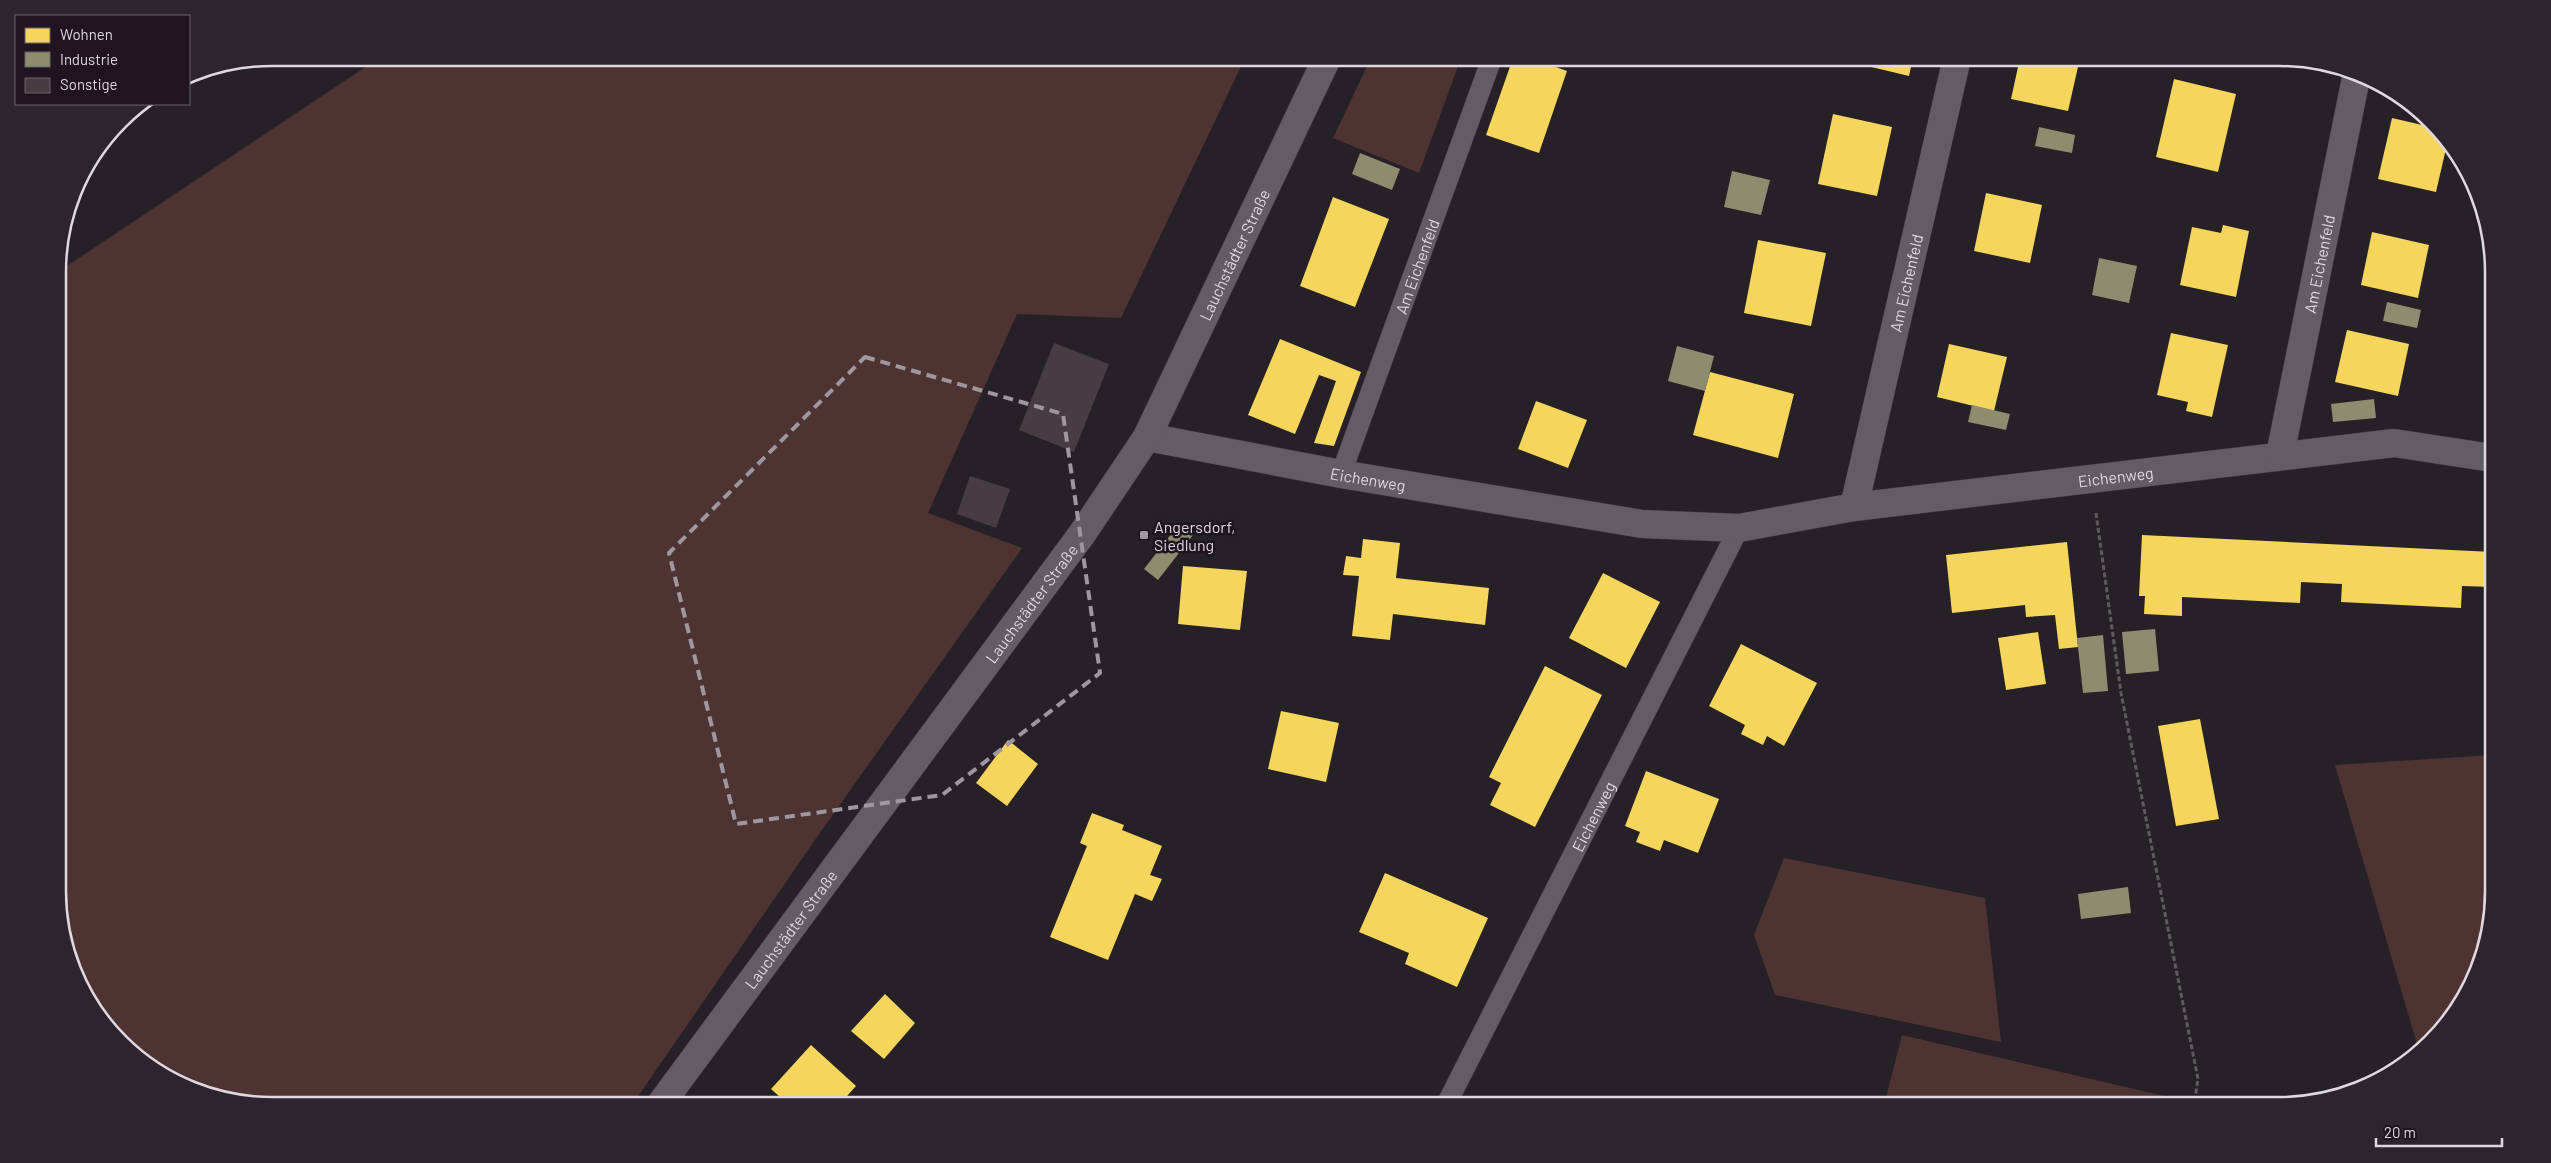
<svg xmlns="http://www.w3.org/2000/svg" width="2551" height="1163" font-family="Barlow,sans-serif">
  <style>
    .green { fill: #4e3333 }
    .homes { fill: #f6d55c }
    .industry { fill: #8c8c6e }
    .building { fill: #463c41 }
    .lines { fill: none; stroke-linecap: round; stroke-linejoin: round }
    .service-casing { stroke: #413c41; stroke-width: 21 }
    .minor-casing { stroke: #413c41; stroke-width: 29 }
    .secondary-casing { stroke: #413c41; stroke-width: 29 }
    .path { stroke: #5e5b5e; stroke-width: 3; stroke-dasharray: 5 2.5; stroke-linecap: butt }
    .service { stroke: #625d62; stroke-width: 20 }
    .minor { stroke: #625d62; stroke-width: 28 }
    .secondary { stroke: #625d62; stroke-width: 28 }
    .marked { fill: none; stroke: #9e989e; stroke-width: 4; stroke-dasharray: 10 6; stroke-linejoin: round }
    .poi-dot { fill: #9e989e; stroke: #1f141f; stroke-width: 2 }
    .labels { text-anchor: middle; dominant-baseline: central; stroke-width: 5; stroke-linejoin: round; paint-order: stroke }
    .street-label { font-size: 16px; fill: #dfd8df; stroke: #1f141f }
    .poi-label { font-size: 16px; fill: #dfd8df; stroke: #1f141f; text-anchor: start }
    .rim { fill: none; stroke: #dfd8df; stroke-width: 2.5 }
  </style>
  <rect width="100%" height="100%" fill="#262126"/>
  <!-- green -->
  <g class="green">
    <polygon points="379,58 1245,58 1121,318 1017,314 928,513 1022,548 817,837 632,1105 272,1105 190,1089 141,1061 102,1021 74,973 59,919 58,272"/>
    <polygon points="1371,58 1461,58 1419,173 1333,138"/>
    <polygon points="2493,755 2493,891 2477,973 2440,1032 2419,1051 2335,765"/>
    <polygon points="1784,858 1985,898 2001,1042 1775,995 1754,935"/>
    <polygon points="1902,1035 2190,1102 2189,1105 1884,1105"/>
  </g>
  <!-- homes -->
  <g class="homes">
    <polygon points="1513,58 1530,58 1567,71 1539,153 1486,135"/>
    <polygon points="1843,58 1913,58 1909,76 1842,60"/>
    <polygon points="2020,58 2080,58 2068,111 2011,99"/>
    <polygon points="2174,79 2236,94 2218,172 2156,157"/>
    <polygon points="1833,114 1892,127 1877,196 1818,184"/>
    <polygon points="2392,118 2435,128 2448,140 2436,192 2378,179"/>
    <polygon points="1986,193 2042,205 2030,263 1974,251"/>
    <polygon points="1333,197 1389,219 1355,307 1300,286"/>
    <polygon points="2223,225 2249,231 2236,297 2180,285 2192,227 2221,233"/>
    <polygon points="2372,232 2429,245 2418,298 2361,285"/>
    <polygon points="1758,240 1826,253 1811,326 1744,313"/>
    <polygon points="2347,330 2409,344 2398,396 2335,382"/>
    <polygon points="2171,333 2228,345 2212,417 2186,411 2188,402 2157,395"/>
    <polygon points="1280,339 1361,372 1334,446 1314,443 1336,381 1319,375 1295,434 1248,415"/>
    <polygon points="1949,344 2007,357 1994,411 1937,397"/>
    <polygon points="1710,372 1794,394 1778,458 1693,435"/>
    <polygon points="1536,401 1587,420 1568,468 1518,449"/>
    <polygon points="2142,535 2493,552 2493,587 2462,586 2461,608 2341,602 2342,584 2301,582 2300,603 2182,597 2182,616 2144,614 2145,596 2139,596"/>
    <polygon points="1363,539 1400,543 1396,578 1489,588 1485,625 1393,614 1390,640 1352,636 1359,576 1343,575 1346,556 1361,558"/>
    <polygon points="2067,542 2078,647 2059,649 2055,615 2026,617 2025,605 1952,613 1946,555"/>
    <polygon points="1183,566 1247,571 1240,630 1178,624"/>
    <polygon points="1603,573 1660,602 1626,668 1569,638"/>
    <polygon points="2038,632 2046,684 2006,690 1998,638"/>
    <polygon points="1741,644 1817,683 1784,746 1767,736 1763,745 1741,734 1745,725 1709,706"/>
    <polygon points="1545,666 1602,695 1535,827 1490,805 1501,783 1489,777"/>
    <polygon points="1281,711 1339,723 1326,782 1268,769"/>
    <polygon points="2200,719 2219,819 2176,826 2158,726"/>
    <polygon points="1008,740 1038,764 1007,806 976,783"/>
    <polygon points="1646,771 1719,799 1698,853 1664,840 1660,851 1636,842 1640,832 1625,826"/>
    <polygon points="1092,813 1124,825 1122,830 1162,846 1150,875 1162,879 1152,901 1135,894 1108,960 1050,937 1087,846 1080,843"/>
    <polygon points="1385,873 1488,918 1457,987 1405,964 1409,953 1359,932"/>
    <polygon points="885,994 915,1023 884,1059 851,1031"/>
    <polygon points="811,1045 856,1086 839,1105 789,1105 771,1089"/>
  </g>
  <!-- industry -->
  <g class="industry">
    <polygon points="2039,127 2075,135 2072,153 2035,146"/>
    <polygon points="1360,153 1400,169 1392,190 1352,174"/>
    <polygon points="1732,171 1770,180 1761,215 1724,207"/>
    <polygon points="2099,258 2137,266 2129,303 2092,295"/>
    <polygon points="2387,302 2421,310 2417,328 2383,321"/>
    <polygon points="1677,346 1714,356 1705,391 1668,381"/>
    <polygon points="2374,399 2376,418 2333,422 2331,404"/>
    <polygon points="1972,405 2010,414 2006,430 1968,422"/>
    <polygon points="1179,524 1193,535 1158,580 1144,569"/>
    <polygon points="2155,629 2159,671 2126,674 2122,632"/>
    <polygon points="2103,635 2108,691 2083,693 2077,638"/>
    <polygon points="2128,887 2131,913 2081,919 2078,894"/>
  </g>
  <!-- building -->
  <g class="building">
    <polygon points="1054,343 1109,364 1074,452 1019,430"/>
    <polygon points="970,476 1010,489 996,528 957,514"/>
  </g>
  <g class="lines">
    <defs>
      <g id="service">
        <path id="s1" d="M1341,474L1492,58"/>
        <path id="s2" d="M1446,1105L1739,528"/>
      </g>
      <g id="minor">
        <path id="s3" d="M1147,437L1341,474L1642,524L1739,528L1854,507L2394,443L2492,458"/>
        <path id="s4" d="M2280,455L2357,73"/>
        <path id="s5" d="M1854,507L1957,58"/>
      </g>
      <g id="secondary">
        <path id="s6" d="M660,1105L1082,534L1147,437L1327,58"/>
      </g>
    </defs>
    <!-- service casing -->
    <use href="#service" class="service-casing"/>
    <!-- minor casing -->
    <use href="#minor" class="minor-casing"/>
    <!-- secondary casing -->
    <use href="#secondary" class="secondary-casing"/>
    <!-- path -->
    <polyline class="path" points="2096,513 2121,693 2198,1079 2194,1105"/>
    <!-- service -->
    <use href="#service" class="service"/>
    <!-- minor -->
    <use href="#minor" class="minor"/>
    <!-- secondary -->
    <use href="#secondary" class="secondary"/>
  </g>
  <!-- marked area -->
  <path class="marked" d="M865,357L1063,414L1100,673L942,795L736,824L669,553Z"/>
  <!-- markers -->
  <rect class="poi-dot" x="1139" y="530" width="10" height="10" rx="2.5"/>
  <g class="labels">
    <!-- street labels -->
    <g class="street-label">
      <text stroke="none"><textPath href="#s6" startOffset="1029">Lauchstädter Straße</textPath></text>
      <text stroke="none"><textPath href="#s4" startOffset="195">Am Eichenfeld</textPath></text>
      <text stroke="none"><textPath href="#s1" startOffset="221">Am Eichenfeld</textPath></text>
      <text stroke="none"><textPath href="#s5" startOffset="230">Am Eichenfeld</textPath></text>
      <text stroke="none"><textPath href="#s3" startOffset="980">Eichenweg</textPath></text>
      <text stroke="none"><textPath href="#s3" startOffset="225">Eichenweg</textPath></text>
      <text stroke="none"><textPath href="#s6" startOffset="624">Lauchstädter Straße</textPath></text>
      <text stroke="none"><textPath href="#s2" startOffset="324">Eichenweg</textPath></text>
      <text stroke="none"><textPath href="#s6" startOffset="219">Lauchstädter Straße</textPath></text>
    </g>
    <!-- poi labels -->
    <g class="poi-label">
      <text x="1154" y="526">Angersdorf,<tspan x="1154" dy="18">Siedlung</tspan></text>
    </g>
  </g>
  <!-- crop -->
  <path d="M0 0H2551V1163H0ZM272 66H2279A206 206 0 0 1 2485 272V891A206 206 0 0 1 2279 1097H272A206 206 0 0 1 66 891V272A206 206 0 0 1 272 66Z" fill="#2e242e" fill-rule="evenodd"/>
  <path class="rim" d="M272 66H2279A206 206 0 0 1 2485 272V891A206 206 0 0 1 2279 1097H272A206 206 0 0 1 66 891V272A206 206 0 0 1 272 66Z"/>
  <!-- legend -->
  <rect x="15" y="15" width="175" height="90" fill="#1f141f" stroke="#6c626c"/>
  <rect x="25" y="28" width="25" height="15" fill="#f6d55c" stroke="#6c626c"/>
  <text x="60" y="40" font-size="15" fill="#dfd8df">Wohnen</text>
  <rect x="25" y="52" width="25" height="15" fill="#8c8c6e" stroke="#6c626c"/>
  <text x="60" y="65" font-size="15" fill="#dfd8df">Industrie</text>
  <rect x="25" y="78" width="25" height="15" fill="#463c41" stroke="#6c626c"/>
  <text x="60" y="90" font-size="15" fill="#dfd8df">Sonstige</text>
  <!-- scale -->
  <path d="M2376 1138v8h126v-8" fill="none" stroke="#dfd8df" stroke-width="2.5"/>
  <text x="2384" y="1138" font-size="15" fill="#dfd8df" stroke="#1f141f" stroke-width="4" paint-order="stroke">20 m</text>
</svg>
